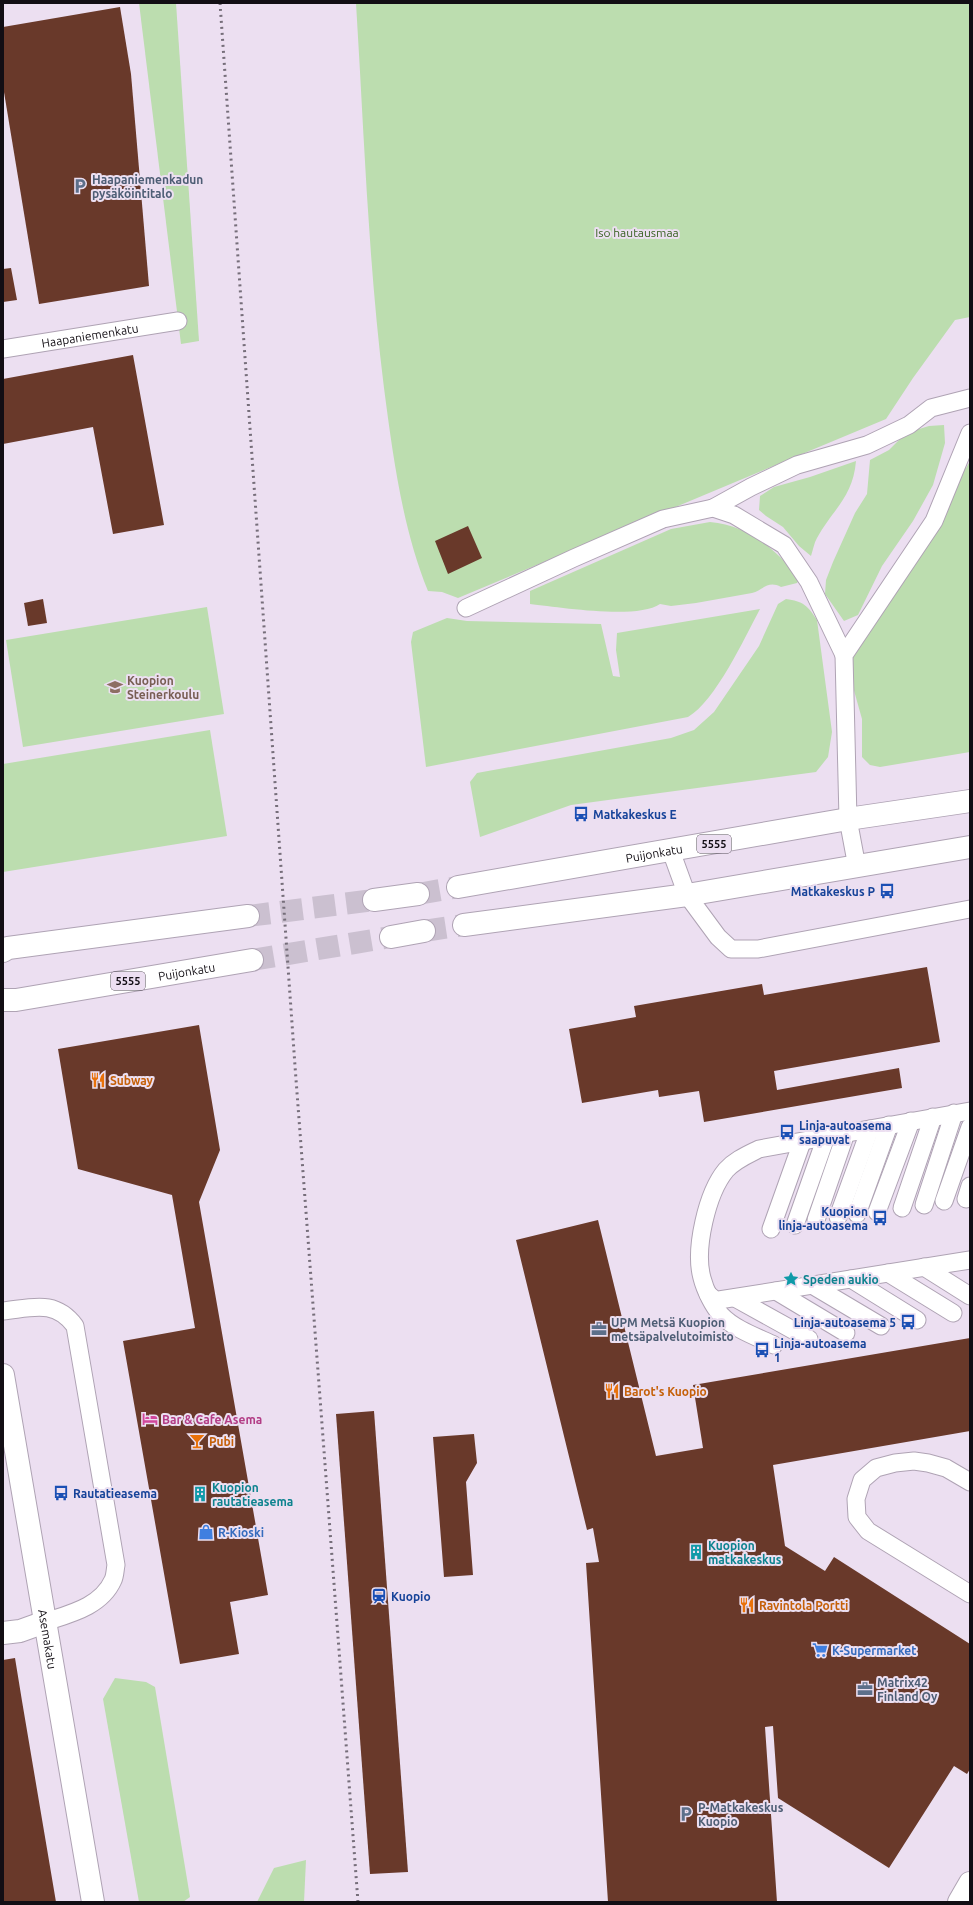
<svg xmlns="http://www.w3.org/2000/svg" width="973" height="1905" font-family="Ubuntu,sans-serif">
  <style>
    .green { fill: #bcddaf }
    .building { fill: #69392a }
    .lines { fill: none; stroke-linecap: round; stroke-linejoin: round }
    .primary-tunnel { stroke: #cbc0d0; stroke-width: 22; stroke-dasharray: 22 11; stroke-linecap: butt }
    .service-casing { stroke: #afa3b4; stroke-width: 19 }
    .secondary-casing { stroke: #afa3b4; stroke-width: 24 }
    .primary-casing { stroke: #afa3b4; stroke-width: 24 }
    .service { stroke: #fff; stroke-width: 17 }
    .secondary { stroke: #fff; stroke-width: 22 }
    .primary { stroke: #fff; stroke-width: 22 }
    .rail { stroke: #766e7a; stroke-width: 3; stroke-dasharray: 2 4; stroke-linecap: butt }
    .labels { text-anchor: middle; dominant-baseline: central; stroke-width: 4; stroke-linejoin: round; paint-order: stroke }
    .shield { fill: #ecdff1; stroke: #534d56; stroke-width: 1 }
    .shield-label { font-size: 11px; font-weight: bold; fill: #120e14 }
    .service-label { font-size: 12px; font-weight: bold; fill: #4e5e75; stroke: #ecdff1; text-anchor: start }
    .park-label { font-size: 12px; fill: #396223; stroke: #ecdff1 }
    .street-label { font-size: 12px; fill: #120e14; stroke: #ecdff1 }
    .education-label { font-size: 12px; font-weight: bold; fill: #785e54; stroke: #ecdff1; text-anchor: start }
    .transit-label { font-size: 12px; font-weight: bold; fill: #164399; stroke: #ecdff1; text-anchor: start }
    .food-label { font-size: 12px; font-weight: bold; fill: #c56008; stroke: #ecdff1; text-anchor: start }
    .culture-label { font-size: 12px; font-weight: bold; fill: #0d838f; stroke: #ecdff1; text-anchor: start }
    .hotel-label { font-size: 12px; font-weight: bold; fill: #b23c85; stroke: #ecdff1; text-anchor: start }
    .shop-label { font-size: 12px; font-weight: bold; fill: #366cbe; stroke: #ecdff1; text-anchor: start }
  </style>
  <rect width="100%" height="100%" fill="#ecdff1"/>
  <!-- green -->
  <g class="green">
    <polygon points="139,3 176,3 199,341 181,344"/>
    <path d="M356,3H970V317L955,320L913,378L886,419L458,598L442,592L428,591C402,527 393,456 384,388C368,260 364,131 356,3Z"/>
    <polygon points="944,425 945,443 933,485 913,521 882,566 858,615 844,621 825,594 826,580 833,562 855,513 867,494 870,460 889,450 906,433 929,426"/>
    <path d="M856,461C853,497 833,509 817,538C814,543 813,550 811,556L799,546L783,527L766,516L759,510L760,496L774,487L810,477Z"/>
    <polygon points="970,461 970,752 880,767 870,765 862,757 862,719 844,655 957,467 966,468"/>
    <path d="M710,522C749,525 775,550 800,578L797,583L781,587C768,580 763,590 752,593L696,603L671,606L660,604C637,620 559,607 530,604V591L671,529Z"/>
    <path d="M786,599C803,601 808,606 817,620L832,732L828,757L816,772L571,805L480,837L470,782L477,773L671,738L694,730L714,712L759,646L778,604Z"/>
    <polygon points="207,607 224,714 23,747 6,640"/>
    <path d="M760,609C745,637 715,702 688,717L426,767L411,642L413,632L447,618L467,621L601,624L613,676L620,677L616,650L617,633Z"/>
    <polygon points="210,730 227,836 3,872 3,764"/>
    <polygon points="115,1678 146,1682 155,1687 190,1897 183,1902 139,1902 103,1699"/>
    <polygon points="306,1860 304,1902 257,1902 274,1868"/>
  </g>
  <!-- building -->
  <g class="building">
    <polygon points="120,7 131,74 149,286 39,304 3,86 3,27"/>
    <polygon points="11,268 17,300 3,302 3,269"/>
    <polygon points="133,355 164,525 113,534 93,427 3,444 3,379"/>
    <polygon points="468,526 482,558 448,574 435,541"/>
    <polygon points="43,599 47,623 28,626 24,603"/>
    <polygon points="927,967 940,1042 774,1071 777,1090 899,1068 902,1088 704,1122 699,1091 659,1097 658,1090 582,1103 569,1029 636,1017 634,1006 762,984 764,995"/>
    <polygon points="199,1025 220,1150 199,1202 268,1595 230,1602 239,1654 180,1664 123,1341 195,1328 172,1195 78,1169 58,1049"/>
    <polygon points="598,1220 656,1456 703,1448 693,1385 970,1338 970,1431 773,1465 785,1546 825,1571 834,1557 970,1644 970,1769 967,1774 954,1766 889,1868 778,1798 773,1726 765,1727 777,1902 608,1902 586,1563 599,1562 593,1528 587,1530 516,1240"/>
    <polygon points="374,1411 408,1872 370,1874 336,1414"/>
    <polygon points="474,1434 477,1463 466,1482 473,1575 444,1577 433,1437"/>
    <polygon points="15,1658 22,1701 56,1902 3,1902 3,1660"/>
  </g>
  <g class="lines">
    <!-- primary-tunnel -->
    <g class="primary-tunnel">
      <polyline points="418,894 458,887"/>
      <polyline points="248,916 374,900"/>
      <polyline points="424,931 464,925"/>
      <polyline points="252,960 391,937"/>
    </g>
    <defs>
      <g id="service">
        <path id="s1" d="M3,349L178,321"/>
        <polyline points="713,508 751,487 797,465 867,445 909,425 931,408 970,398"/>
        <polyline points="466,608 574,558 663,519 713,508 734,515 784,545 809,582 844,655"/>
        <polyline points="671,851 687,895 718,937 731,949 758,949 970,909"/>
        <polyline points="857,867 848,819 844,655 934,521 970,433"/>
        <polyline points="966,1199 970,1186"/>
        <polyline points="944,1201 970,1127"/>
        <polyline points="924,1205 954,1113"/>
        <polyline points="902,1208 933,1117"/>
        <polyline points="877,1212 911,1121"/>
        <polyline points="857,1214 889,1125"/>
        <polyline points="838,1217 870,1129"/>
        <polyline points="816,1220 846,1133"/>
        <polyline points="795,1225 826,1137"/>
        <polyline points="771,1229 802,1142"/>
        <polyline points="924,1267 970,1296"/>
        <polyline points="888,1273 953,1313"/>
        <polyline points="851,1279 917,1320"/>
        <polyline points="812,1285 881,1326"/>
        <polyline points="776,1291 846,1333"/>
        <polyline points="708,1294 715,1300 719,1300 970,1260"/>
        <polyline points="735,1298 809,1339"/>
        <path d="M3,1311C32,1308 55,1299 75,1326L116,1565C115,1570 115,1576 113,1580C101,1607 69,1614 45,1622"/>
        <path d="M774,1345C757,1337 734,1329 721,1315C713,1306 705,1290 702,1278C694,1249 707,1193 726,1170C735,1160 747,1155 759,1149L970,1111"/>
        <polyline points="970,1482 946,1468 928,1463 914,1461 895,1463 876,1468 862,1480 856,1499 857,1517 868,1531 970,1594"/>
      </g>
      <g id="secondary">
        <path id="s2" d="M3,1375L93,1902"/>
        <polyline points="3,1633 20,1631 45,1622"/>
        <polyline points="959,1902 970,1883"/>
      </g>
      <g id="primary">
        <path id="s3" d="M458,887L848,819L970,801"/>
        <polyline points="374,900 418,894"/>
        <polyline points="464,925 687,895 970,847"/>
        <polyline points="391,937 424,931"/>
        <polyline points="3,951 8,948 248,916"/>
        <path id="s4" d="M3,1000H16L252,960"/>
      </g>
    </defs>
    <!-- service casing -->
    <use href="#service" class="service-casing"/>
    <!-- secondary casing -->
    <use href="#secondary" class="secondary-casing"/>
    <!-- primary casing -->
    <use href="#primary" class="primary-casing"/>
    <!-- service -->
    <use href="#service" class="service"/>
    <!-- secondary -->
    <use href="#secondary" class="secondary"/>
    <!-- primary -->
    <use href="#primary" class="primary"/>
    <!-- rail -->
    <polyline class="rail" points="220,3 295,1066 358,1902"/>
  </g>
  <!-- icons -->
  <defs>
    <symbol id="parking-bare" viewBox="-9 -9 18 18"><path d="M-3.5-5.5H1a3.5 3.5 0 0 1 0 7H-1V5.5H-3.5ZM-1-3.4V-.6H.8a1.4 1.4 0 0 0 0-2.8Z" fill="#5c6f8a" stroke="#ecdff1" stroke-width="2.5" paint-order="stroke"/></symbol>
    <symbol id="school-bare" viewBox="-9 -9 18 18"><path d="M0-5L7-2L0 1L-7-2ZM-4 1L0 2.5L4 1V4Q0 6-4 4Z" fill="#8d6e63" stroke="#ecdff1" stroke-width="2.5" paint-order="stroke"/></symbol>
    <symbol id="bus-bare" viewBox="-9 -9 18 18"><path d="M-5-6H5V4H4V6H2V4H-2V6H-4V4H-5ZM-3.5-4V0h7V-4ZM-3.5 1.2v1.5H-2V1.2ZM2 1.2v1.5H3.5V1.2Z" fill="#1a4fb4" stroke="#ecdff1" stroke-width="2.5" paint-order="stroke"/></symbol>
    <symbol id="restaurant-bare" viewBox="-9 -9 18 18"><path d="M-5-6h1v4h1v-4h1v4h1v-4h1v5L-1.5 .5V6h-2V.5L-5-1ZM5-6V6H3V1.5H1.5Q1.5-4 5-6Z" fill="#e8710a" stroke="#ecdff1" stroke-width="2.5" paint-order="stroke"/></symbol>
    <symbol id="sight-bare" viewBox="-9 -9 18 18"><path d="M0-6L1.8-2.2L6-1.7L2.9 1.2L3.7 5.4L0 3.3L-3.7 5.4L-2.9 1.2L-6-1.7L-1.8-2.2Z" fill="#0f9aa8" stroke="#ecdff1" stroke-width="2.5" paint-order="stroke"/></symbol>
    <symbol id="office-bare" viewBox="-9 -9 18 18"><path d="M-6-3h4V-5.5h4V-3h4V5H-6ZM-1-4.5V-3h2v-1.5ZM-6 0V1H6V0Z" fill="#5c6f8a" stroke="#ecdff1" stroke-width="2.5" paint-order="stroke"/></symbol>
    <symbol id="hotel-bare" viewBox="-9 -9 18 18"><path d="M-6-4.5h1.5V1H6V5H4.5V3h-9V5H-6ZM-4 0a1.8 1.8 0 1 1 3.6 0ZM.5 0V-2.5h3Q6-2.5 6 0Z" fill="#d1479c" stroke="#ecdff1" stroke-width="2.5" paint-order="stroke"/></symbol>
    <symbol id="bar-bare" viewBox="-9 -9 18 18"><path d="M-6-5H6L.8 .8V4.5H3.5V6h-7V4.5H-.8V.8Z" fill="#e8710a" stroke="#ecdff1" stroke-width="2.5" paint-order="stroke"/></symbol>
    <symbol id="building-bare" viewBox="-9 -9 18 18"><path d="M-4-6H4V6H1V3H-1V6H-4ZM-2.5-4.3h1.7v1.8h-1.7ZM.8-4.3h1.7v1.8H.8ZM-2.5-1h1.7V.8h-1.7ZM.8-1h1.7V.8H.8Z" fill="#0f9aa8" stroke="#ecdff1" stroke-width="2.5" paint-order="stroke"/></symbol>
    <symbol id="shop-bare" viewBox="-9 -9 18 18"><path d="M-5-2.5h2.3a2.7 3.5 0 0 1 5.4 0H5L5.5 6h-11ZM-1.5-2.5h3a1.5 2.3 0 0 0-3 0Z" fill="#3f7fe0" stroke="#ecdff1" stroke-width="2.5" paint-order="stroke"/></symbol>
    <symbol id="station-bare" viewBox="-9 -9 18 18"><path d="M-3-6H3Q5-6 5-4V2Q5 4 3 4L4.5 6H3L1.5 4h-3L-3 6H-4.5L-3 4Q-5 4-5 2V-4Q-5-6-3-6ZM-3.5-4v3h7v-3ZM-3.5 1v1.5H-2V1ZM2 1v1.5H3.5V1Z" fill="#1a4fb4" stroke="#ecdff1" stroke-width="2.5" paint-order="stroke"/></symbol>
    <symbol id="supermarket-bare" viewBox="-9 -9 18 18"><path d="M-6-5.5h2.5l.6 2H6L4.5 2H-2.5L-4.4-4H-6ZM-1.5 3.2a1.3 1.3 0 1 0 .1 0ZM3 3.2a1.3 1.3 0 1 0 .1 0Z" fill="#3f7fe0" stroke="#ecdff1" stroke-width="2.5" paint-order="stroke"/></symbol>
  </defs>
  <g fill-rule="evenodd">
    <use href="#parking-bare" x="69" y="175" width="22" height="22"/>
    <use href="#school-bare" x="104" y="676" width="22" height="22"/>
    <use href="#bus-bare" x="570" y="803" width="22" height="22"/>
    <use href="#bus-bare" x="876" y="880" width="22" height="22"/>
    <use href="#restaurant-bare" x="87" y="1069" width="22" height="22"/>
    <use href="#bus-bare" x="776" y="1121" width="22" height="22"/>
    <use href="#bus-bare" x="869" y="1207" width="22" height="22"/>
    <use href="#sight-bare" x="780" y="1268" width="22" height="22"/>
    <use href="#bus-bare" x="897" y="1311" width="22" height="22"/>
    <use href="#office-bare" x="588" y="1318" width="22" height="22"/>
    <use href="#bus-bare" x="751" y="1339" width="22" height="22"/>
    <use href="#restaurant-bare" x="601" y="1380" width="22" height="22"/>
    <use href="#hotel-bare" x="139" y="1408" width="22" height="22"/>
    <use href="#bar-bare" x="186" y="1430" width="22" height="22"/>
    <use href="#bus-bare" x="50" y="1482" width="22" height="22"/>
    <use href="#building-bare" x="189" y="1483" width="22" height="22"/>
    <use href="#shop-bare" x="195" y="1521" width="22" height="22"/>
    <use href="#building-bare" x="685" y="1541" width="22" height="22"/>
    <use href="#station-bare" x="368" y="1585" width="22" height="22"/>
    <use href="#restaurant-bare" x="736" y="1594" width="22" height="22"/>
    <use href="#supermarket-bare" x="809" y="1639" width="22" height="22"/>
    <use href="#office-bare" x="854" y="1678" width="22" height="22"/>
    <use href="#parking-bare" x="675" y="1803" width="22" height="22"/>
  </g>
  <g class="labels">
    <!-- shield labels -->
    <g class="shield">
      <rect x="697" y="835" width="34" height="18" rx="3"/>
      <rect x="111" y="972" width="34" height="18" rx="3"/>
    </g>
    <g class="shield-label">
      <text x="714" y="844">5555</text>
      <text x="128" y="981">5555</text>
    </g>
    <!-- service labels -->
    <g class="service-label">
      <text x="92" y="179">Haapaniemenkadun<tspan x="92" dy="14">pysäköintitalo</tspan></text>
      <text x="611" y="1322">UPM Metsä Kuopion<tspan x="611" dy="14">metsäpalvelutoimisto</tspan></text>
      <text x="877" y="1682">Matrix42<tspan x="877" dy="14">Finland Oy</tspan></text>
      <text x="698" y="1807">P-Matkakeskus<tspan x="698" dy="14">Kuopio</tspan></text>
    </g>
    <!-- park labels -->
    <g class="park-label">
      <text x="637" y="232">Iso hautausmaa</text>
    </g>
    <!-- street labels -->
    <g class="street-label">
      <text stroke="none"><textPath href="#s1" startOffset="88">Haapaniemenkatu</textPath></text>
      <text stroke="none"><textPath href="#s3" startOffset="199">Puijonkatu</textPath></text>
      <text stroke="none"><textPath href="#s4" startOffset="186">Puijonkatu</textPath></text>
      <text stroke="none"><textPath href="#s2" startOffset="268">Asemakatu</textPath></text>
    </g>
    <!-- education labels -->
    <g class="education-label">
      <text x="127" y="680">Kuopion<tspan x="127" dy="14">Steinerkoulu</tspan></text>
    </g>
    <!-- transit labels -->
    <g class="transit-label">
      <text x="593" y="814">Matkakeskus E</text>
      <text x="875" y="891" text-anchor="end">Matkakeskus P</text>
      <text x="799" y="1125">Linja-autoasema<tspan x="799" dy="14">saapuvat</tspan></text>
      <text x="868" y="1211" text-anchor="end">Kuopion<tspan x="868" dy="14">linja-autoasema</tspan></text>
      <text x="896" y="1322" text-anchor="end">Linja-autoasema 5</text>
      <text x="774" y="1343">Linja-autoasema<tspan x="774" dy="14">1</tspan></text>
      <text x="73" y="1493">Rautatieasema</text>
      <text x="391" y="1596">Kuopio</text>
    </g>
    <!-- food labels -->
    <g class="food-label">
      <text x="110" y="1080">Subway</text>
      <text x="624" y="1391">Barot's Kuopio</text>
      <text x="209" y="1441">Pubi</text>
      <text x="759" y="1605">Ravintola Portti</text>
    </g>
    <!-- culture labels -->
    <g class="culture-label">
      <text x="803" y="1279">Speden aukio</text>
      <text x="212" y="1487">Kuopion<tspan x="212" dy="14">rautatieasema</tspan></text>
      <text x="708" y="1545">Kuopion<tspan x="708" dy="14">matkakeskus</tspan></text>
    </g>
    <!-- hotel labels -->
    <g class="hotel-label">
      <text x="162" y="1419">Bar &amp; Cafe Asema</text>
    </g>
    <!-- shop labels -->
    <g class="shop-label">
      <text x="218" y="1532">R-Kioski</text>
      <text x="832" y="1650">K-Supermarket</text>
    </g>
  </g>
  <!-- border -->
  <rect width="973" height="1905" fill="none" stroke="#120e14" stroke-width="8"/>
</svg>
